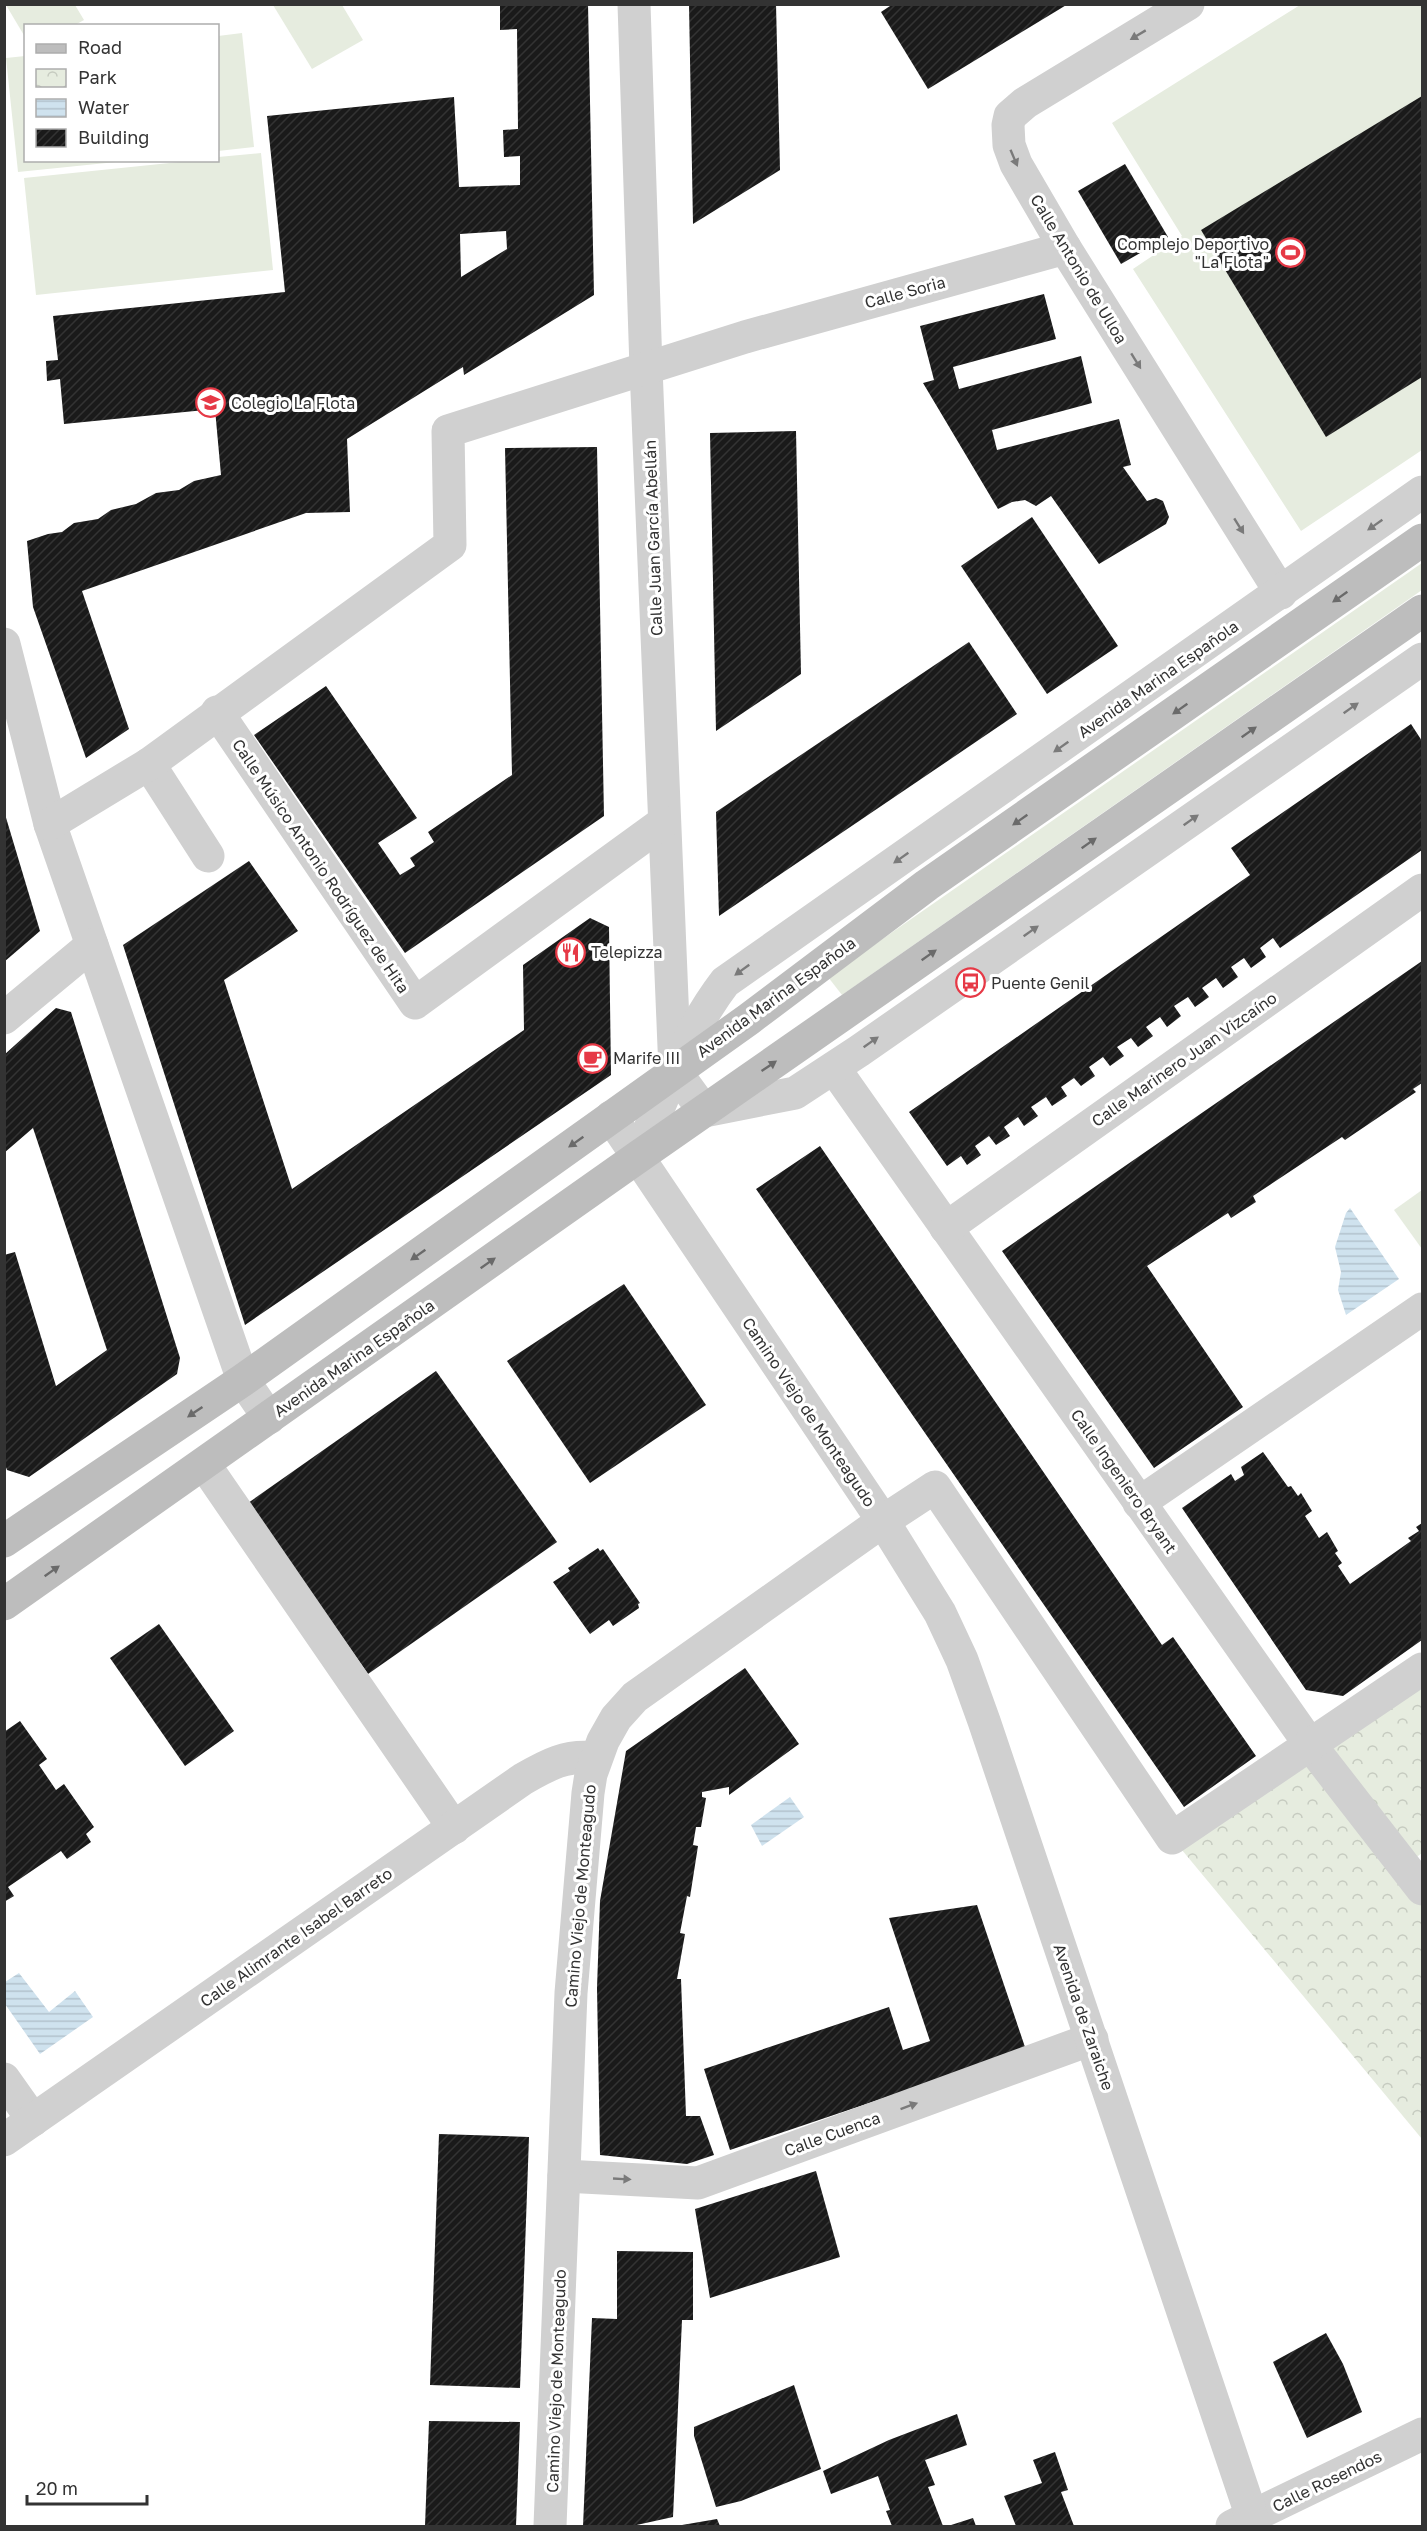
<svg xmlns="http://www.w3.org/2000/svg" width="1427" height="2531" font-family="'Golos Text',sans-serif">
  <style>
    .grass { fill: #e6ecdf }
    .park { fill: url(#park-crowns) }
    .water { fill: url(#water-rules) }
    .building { fill: url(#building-hatch); fill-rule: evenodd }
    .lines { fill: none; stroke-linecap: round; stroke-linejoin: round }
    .street { stroke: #d0d0d0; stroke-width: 33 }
    .secondary { stroke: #bdbdbd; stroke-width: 33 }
    .oneway { fill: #7a7a7a }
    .oneway2 { fill: #6a6a6a }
    .labels { text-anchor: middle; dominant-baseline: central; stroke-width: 6; stroke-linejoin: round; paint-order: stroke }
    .poi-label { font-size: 16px; fill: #333; stroke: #fff; text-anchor: start }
    .street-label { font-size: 16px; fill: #333; stroke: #fff }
  </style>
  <defs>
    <pattern id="park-crowns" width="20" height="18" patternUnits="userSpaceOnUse" patternTransform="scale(1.5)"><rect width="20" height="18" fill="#e6ecdf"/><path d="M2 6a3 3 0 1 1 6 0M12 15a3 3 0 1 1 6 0" fill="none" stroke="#c6cbc0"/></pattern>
    <pattern id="water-rules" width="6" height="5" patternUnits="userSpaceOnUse" patternTransform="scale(1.5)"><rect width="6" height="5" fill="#cfe2ee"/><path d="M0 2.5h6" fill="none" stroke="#b2c2cd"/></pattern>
    <pattern id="building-hatch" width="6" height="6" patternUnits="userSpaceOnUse" patternTransform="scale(1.5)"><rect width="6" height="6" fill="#1a1a1a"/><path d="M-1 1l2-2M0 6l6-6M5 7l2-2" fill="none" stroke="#333"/></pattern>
  </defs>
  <rect width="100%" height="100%" fill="#fff"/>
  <!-- grass -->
  <g class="grass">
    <polygon points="6,5 75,5 84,20 75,25 26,26 25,37"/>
    <polygon points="273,5 342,5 363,40 312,69"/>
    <polygon points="1300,5 1422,5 1422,450 1301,531 1133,269 1182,236 1112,123"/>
    <polygon points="242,33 254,147 218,151 218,36"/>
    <polygon points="25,56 26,160 126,161 18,172 6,58"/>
    <polygon points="261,153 273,270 36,295 24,178 189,161 218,160 218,157"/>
    <polygon points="1422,563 1422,590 842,995 828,977"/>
    <polygon points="1422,1190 1422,1249 1394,1210"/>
  </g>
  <!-- park -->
  <polygon class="park" points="1422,1669 1422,1853 1406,1865 1422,1889 1422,2139 1172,1838"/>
  <!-- water -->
  <g class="water">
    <polygon points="1350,1208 1399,1279 1346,1315 1338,1290 1341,1272 1335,1247 1346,1213"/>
    <polygon points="790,1797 804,1817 762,1846 751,1825"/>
    <polygon points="19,1973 49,2012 75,1991 93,2017 40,2054 5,2004 5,1982"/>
  </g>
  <!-- building -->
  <g class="building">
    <path d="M500,4H588L594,295L464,375L463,367L347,439L350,512L306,513L82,591L129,729L86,758L33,607L27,541L48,534L62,532L74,523L98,519L111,510L136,504L156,493L179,490L194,481L221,475L215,409L64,424L60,379L47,381L46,361L58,360L53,316L285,292L267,116L454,97L459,187L520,185V156L504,157L503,130L518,129L517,29L500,30ZM506,231L507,249L461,277L460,234Z"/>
    <polygon points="689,4 776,4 780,170 693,224"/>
    <polygon points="893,4 1068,4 928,89 881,12"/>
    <polygon points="1422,96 1422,377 1326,437 1201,230"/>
    <polygon points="1125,164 1168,237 1121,264 1078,191"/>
    <polygon points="1044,294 1056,339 953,367 959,389 1081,356 1092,403 992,430 997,450 1119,419 1131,465 1123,467 1147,501 1156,498 1163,501 1169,517 1166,524 1099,564 1051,496 1036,506 1025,500 1012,502 998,509 923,383 934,380 920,326"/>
    <polygon points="796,431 801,674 716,731 710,433"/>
    <polygon points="597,447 604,816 405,953 254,735 326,686 417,818 378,843 400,875 415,866 410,858 434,842 428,832 512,775 505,448"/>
    <polygon points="1032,517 1118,646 1047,694 961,566"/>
    <polygon points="969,642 1017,714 719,916 716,812"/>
    <polygon points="1411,724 1422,741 1422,850 1280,948 1273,938 1260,948 1266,957 1251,968 1244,958 1231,967 1238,977 1223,988 1216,978 1202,988 1209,997 1195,1007 1188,997 1174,1006 1181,1016 1167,1027 1160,1017 1146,1027 1153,1036 1138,1047 1131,1038 1117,1047 1124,1056 1110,1066 1103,1057 1089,1067 1095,1076 1081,1086 1074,1078 1061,1087 1067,1096 1052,1106 1046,1097 1031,1107 1038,1116 1024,1126 1018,1117 1004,1127 1010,1136 996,1145 989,1136 975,1146 981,1155 967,1165 961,1156 947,1166 909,1112 1250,875 1231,848"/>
    <polygon points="4,811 40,931 4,962"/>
    <polygon points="249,861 298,931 224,980 292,1189 524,1030 523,965 590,918 609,927 611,1075 245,1325 123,945"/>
    <polygon points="1422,961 1422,1083 1413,1089 1416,1092 1345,1140 1342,1137 1253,1196 1256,1202 1231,1218 1228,1213 1147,1266 1243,1407 1154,1468 1002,1251"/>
    <polygon points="56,1008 71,1012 180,1358 177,1374 29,1477 7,1470 4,1462 4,1255 15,1252 56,1386 107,1350 33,1128 4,1153 4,1055"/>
    <polygon points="820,1146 1162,1645 1173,1637 1256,1756 1184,1807 756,1189"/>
    <polygon points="624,1284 706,1405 590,1483 507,1361"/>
    <polygon points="436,1371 557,1542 368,1674 248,1503"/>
    <polygon points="1263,1452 1288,1487 1291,1486 1298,1496 1301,1493 1312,1511 1305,1516 1319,1538 1327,1532 1338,1551 1335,1553 1342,1563 1338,1566 1350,1584 1411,1541 1408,1538 1419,1531 1416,1527 1422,1523 1422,1640 1343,1696 1306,1690 1182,1508 1231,1474 1235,1481 1244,1475 1241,1467"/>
    <polygon points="598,1548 600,1551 603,1549 640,1603 638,1604 639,1608 613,1626 609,1620 590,1634 553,1582 570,1571 568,1568"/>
    <polygon points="159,1624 234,1731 185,1766 110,1658"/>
    <polygon points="745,1668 799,1744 729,1795 729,1787 702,1792 702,1797 706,1798 701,1827 696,1827 693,1845 698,1846 690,1897 687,1896 680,1933 685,1934 677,1979 681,1979 686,2116 700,2116 714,2155 687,2164 600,2155 597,1988 600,1901 626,1751"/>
    <polygon points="20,1721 47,1759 39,1765 56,1790 64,1784 94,1827 86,1834 91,1842 67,1859 61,1851 8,1887 14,1896 4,1902 4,1732"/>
    <polygon points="977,1905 1026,2050 730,2150 704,2069 889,2007 903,2050 930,2041 889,1918"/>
    <polygon points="439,2134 529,2137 520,2388 430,2385"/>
    <polygon points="816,2171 840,2257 710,2298 695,2209"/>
    <polygon points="617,2251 693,2252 693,2320 682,2320 673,2517 632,2526 583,2526 592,2318 617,2319"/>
    <polygon points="1326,2333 1343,2364 1362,2412 1307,2438 1273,2362"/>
    <polygon points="794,2385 821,2469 741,2501 716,2507 694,2436 694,2427"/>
    <polygon points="957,2414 967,2445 925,2460 935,2485 928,2487 943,2526 892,2526 886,2511 890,2510 878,2476 831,2494 823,2471 889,2440"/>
    <polygon points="429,2421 520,2422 516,2526 425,2526"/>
    <polygon points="1055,2452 1068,2490 1061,2492 1074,2526 1016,2526 1004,2496 1042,2483 1033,2460"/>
    <polygon points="973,2518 976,2526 948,2526"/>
    <polygon points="717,2519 720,2526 683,2526 682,2525"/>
  </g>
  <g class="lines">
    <!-- street -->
    <g class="street">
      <polyline points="634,4 646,368 675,1071"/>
      <polyline points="1188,4 1025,103 1010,116 1008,125 1009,145 1016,164 1065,248 1281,593"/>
      <polyline points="4,644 50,824 243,1380 269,1418"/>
      <polyline points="217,712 415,1003 664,822"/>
      <polyline points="149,764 208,856"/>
      <polyline points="50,824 149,764 450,545 448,431 745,337 1065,248"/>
      <polyline points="4,1018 92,945"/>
      <polyline points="834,1068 1311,1746 1422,1889"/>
      <polyline points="675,1071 704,1111 795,1093 859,1051 1422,659"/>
      <path d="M638,1157C664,1097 685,1034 725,982L1422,492"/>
      <polyline points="946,1228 1422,890"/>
      <polyline points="204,1464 454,1828"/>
      <polyline points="1139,1503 1422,1309"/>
      <polyline points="4,2079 33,2120"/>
      <path d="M4,2140L523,1779C547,1765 567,1754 596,1758"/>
      <polyline points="564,2176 698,2183 1092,2039"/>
      <polyline points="550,2526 571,1993 588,1793 591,1774 603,1741 616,1718 635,1697 883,1521 611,1117"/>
      <polyline points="1232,2526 1422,2434"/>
      <polyline points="1255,2526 984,1721 962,1660 940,1613 883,1521 935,1487 1172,1838 1422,1669"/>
    </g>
    <!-- secondary -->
    <g class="secondary">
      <polyline points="4,1541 243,1380 749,1019 927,885 1422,540"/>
      <polyline points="4,1604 638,1157 1422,611"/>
    </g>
  </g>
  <!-- one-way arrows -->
  <defs><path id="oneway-solid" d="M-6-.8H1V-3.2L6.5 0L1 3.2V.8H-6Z" transform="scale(1.5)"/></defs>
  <g class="oneway">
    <use href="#oneway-solid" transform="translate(1138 35) rotate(149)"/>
    <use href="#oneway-solid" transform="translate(1014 158) rotate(67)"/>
    <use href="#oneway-solid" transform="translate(1136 361) rotate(58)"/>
    <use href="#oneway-solid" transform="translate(1375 525) rotate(145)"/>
    <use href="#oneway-solid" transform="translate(1239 526) rotate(58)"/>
    <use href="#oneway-solid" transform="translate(1351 708) rotate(-35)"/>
    <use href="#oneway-solid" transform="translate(1061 747) rotate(145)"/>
    <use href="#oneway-solid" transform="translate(1191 820) rotate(-35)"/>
    <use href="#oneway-solid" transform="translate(901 858) rotate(145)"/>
    <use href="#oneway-solid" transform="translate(1031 931) rotate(-35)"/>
    <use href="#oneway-solid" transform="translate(742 970) rotate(144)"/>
    <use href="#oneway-solid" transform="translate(871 1042) rotate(-35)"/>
    <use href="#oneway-solid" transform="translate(909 2106) rotate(-20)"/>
    <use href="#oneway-solid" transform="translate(622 2179) rotate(3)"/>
  </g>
  <g class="oneway2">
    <use href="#oneway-solid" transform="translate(1340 597) rotate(145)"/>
    <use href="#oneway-solid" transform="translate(1180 709) rotate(145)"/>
    <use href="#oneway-solid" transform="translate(1249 732) rotate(-35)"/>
    <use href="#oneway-solid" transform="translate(1020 820) rotate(145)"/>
    <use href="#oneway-solid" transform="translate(1089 843) rotate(-35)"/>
    <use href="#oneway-solid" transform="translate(929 955) rotate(-35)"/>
    <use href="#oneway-solid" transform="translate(769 1066) rotate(-34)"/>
    <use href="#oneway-solid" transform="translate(576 1142) rotate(145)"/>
    <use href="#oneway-solid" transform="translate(418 1255) rotate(145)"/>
    <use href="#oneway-solid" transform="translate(488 1263) rotate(-35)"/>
    <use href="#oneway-solid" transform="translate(195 1412) rotate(146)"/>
    <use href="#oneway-solid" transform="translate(52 1571) rotate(-35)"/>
  </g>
  <!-- icons -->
  <defs>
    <symbol id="stadium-ring" viewBox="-11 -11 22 22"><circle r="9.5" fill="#fff" stroke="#e63946" stroke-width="1.5"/><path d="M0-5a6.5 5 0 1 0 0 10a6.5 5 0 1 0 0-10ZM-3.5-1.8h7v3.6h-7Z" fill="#e63946"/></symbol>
    <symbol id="school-ring" viewBox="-11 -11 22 22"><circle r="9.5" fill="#fff" stroke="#e63946" stroke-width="1.5"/><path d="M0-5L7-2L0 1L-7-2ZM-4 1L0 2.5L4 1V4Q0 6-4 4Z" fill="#e63946"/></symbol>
    <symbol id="restaurant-ring" viewBox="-11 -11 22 22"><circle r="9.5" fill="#fff" stroke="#e63946" stroke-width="1.5"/><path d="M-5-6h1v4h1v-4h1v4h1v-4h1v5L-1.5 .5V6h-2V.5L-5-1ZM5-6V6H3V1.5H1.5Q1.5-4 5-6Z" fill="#e63946"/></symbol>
    <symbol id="bus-ring" viewBox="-11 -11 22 22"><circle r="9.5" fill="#fff" stroke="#e63946" stroke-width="1.5"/><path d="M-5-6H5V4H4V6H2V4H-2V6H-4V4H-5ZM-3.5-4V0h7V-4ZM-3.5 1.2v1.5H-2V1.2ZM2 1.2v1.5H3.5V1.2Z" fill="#e63946"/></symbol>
    <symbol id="cafe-ring" viewBox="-11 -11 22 22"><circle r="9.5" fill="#fff" stroke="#e63946" stroke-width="1.5"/><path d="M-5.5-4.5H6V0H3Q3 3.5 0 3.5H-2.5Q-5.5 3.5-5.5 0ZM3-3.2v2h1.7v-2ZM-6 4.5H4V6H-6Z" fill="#e63946"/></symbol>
  </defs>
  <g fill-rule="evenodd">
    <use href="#stadium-ring" x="1274" y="236" width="33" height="33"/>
    <use href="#school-ring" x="194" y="386" width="33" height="33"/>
    <use href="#restaurant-ring" x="554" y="936" width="33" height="33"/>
    <use href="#bus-ring" x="954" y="966" width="33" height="33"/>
    <use href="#cafe-ring" x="576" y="1042" width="33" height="33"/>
  </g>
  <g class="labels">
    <!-- poi labels -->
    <g class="poi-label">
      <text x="1269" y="244" text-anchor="end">Complejo Deportivo<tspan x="1269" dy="18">"La Flota"</tspan></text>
      <text x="231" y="403">Colegio La Flota</text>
      <text x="591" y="952">Telepizza</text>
      <text x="991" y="983">Puente Genil</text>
      <text x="613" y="1058">Marife III</text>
    </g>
    <!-- street labels -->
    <g class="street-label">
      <text transform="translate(1079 269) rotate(59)">Calle Antonio de Ulloa</text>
      <text transform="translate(905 292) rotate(-15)">Calle Soria</text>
      <text transform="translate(653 538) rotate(-92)">Calle Juan García Abellán</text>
      <text transform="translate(1158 679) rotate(-35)">Avenida Marina Española</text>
      <text transform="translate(321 866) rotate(56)">Calle Músico Antonio Rodríguez de Hita</text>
      <text transform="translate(776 997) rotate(-36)">Avenida Marina Española</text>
      <text transform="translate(1184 1059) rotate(-35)">Calle Marinero Juan Vizcaíno</text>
      <text transform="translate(354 1358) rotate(-35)">Avenida Marina Española</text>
      <text transform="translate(809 1412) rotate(56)">Camino Viejo de Monteagudo</text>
      <text transform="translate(1124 1481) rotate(55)">Calle Ingeniero Bryant</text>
      <text transform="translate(580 1896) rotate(-85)">Camino Viejo de Monteagudo</text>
      <text transform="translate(296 1937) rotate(-35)">Calle Alimrante Isabel Barreto</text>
      <text transform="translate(1084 2017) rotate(71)">Avenida de Zaraiche</text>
      <text transform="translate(832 2134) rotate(-20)">Calle Cuenca</text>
      <text transform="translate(556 2381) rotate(-88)">Camino Viejo de Monteagudo</text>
      <text transform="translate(1327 2481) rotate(-26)">Calle Rosendos</text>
    </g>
  </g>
  <!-- border -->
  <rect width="1427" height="2531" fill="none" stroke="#333333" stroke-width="12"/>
  <!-- legend -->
  <rect x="24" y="24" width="195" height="138" fill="#ffffff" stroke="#adadad" stroke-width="1.5"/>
  <rect x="36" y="44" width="30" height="9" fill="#bdbdbd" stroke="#adadad" stroke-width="1.5"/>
  <text x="78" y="54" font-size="18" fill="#333333">Road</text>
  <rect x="36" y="69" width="30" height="18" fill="url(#park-crowns)" stroke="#adadad" stroke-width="1.5"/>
  <text x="78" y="84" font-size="18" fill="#333333">Park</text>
  <rect x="36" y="99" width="30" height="18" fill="url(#water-rules)" stroke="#adadad" stroke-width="1.5"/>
  <text x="78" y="114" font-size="18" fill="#333333">Water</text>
  <rect x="36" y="129" width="30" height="18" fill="url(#building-hatch)" stroke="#adadad" stroke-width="1.5"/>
  <text x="78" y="144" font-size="18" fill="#333333">Building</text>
  <!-- scale -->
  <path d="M27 2495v9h120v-9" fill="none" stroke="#333333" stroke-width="3"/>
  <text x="36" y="2495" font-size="18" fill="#333333" stroke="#ffffff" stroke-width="4.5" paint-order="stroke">20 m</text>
</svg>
